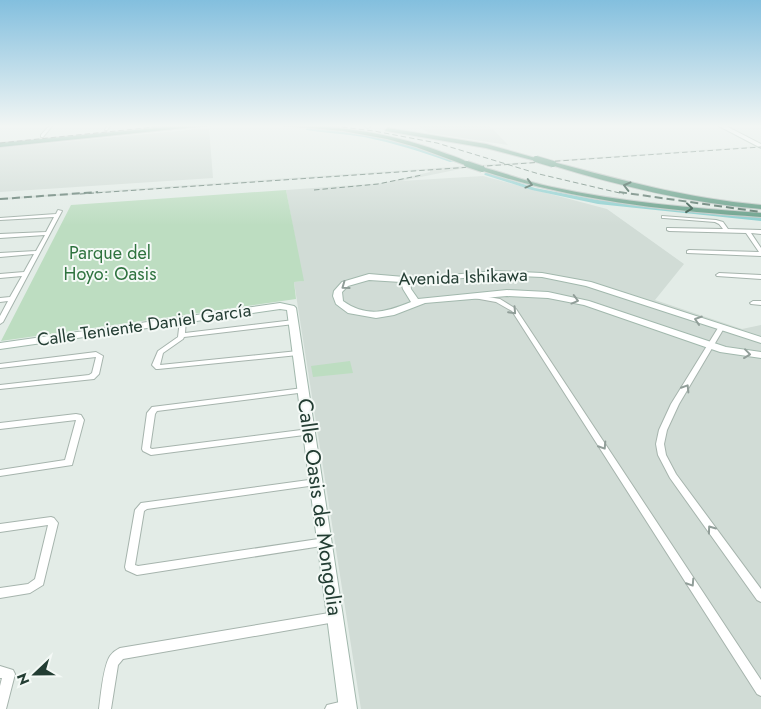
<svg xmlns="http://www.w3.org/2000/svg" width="761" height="709" font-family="Jost,sans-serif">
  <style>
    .built { fill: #d1dcd6 }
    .green { fill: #bdddc1 }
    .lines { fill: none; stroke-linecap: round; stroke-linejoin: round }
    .canal { fill: #8dcfcf; fill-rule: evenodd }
    .street-casing { stroke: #a6b4ad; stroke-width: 2 }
    .secondary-casing { stroke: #a2b8ad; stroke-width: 2 }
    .primary-casing { stroke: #c1c9c6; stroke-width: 2 }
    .street { fill: #fff; fill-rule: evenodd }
    .secondary { fill: #fff; fill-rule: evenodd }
    .primary { fill: #69a08a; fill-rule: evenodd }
    .rail-far1 { stroke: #5e796e; stroke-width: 1; stroke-dasharray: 5.5 3; stroke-linecap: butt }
    .rail { stroke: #5e796e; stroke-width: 2; stroke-dasharray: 8 4; stroke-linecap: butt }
    .primary-bridge-casing { stroke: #c1c9c6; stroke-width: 8; stroke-linecap: butt }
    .primary-bridge { stroke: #69a08a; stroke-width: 6 }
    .oneway { stroke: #345649 }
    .oneway2 { stroke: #919e99 }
    .labels { text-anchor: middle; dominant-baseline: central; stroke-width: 4; stroke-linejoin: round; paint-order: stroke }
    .park-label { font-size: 18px; fill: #2f733f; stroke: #f4f9f6 }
    .street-label { font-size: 18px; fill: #233d33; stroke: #f4f9f6 }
    .near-street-label { font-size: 21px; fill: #233d33; stroke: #f4f9f6 }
  </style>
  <rect width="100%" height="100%" fill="#e3ece7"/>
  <!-- built -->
  <g class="built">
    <polygon points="417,125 489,125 508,145 429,133"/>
    <polygon points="209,128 213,178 0,192 0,148"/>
    <polygon points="759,146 761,147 465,168 401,181 483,176 607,209 684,264 655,300 742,329 761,325 761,709 361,709 294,282 303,281 286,190 383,183 430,172 430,170 0,200 0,198"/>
  </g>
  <!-- green -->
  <g class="green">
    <polygon points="286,190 304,281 294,282 296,299 1,341 71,205"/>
    <polygon points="350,361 353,373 313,377 311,366"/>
  </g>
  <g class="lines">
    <!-- canal -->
    <g class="canal">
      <path d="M308,128C348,131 387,138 426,150C435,153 446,156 455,161L450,162C422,152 394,143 364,137C345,134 326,133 306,130V129Z"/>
      <polygon points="487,172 535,188 598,200 761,217 761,221 598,204 532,190 485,175 484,174"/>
    </g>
    <defs>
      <g id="street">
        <polygon points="50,125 53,125 43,137 41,137 41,135"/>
        <polygon points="107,125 111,125 107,130 105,130"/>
        <polygon points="365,125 369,125 370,127 367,128"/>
        <polygon points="58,210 62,211 3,322 0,324 0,316 8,301 0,302 0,298 10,297 22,276 0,278 0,274 24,272 34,254 0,257 0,253 36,251 45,235 0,238 0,234 46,232 54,217 0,220 0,218 56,214"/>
        <polygon points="662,216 716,220 723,222 728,229 761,230 761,234 751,233 761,248 761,256 687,253 687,251 689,250 759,252 746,233 669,231 667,230 667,228 723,229 719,224 715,222 664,218 662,218"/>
        <polygon points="719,273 761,275 761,279 717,276 716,275"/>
        <polygon points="476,295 500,299 516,309 761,680 761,696 757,694 512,311 496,302 474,298 473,297"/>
        <polygon points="753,301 761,301 761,305 751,304 750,303"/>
        <polygon points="183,318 186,320 185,333 294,320 297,322 294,324 184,337 183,339 163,353 160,365 298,351 301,353 298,355 158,369 156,369 152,365 158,351 178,337 180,320"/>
        <polygon points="721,326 724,328 679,404 667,430 664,444 666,455 676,474 761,589 761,602 757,600 670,478 658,455 656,444 659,430 671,404 718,328"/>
        <polygon points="96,352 103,356 99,374 94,379 0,389 0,385 89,375 92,373 96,357 0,368 0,364"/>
        <polygon points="303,388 306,388 307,390 306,392 157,411 155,414 150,448 152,449 309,429 312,430 313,432 312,434 151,455 143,451 142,449 147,413 152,407"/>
        <polygon points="76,414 81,415 84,420 72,465 0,476 0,470 65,460 76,420 0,429 0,423"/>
        <polygon points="316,479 319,480 320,482 319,484 316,485 147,509 144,511 135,565 138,566 325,538 328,539 330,542 328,545 137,575 126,570 125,567 135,510 141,503"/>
        <polygon points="51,517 54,518 58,523 43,585 30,593 0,598 0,588 28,584 35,579 48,525 0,532 0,524"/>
        <path d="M335,612L339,613L340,617L339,621L335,622L123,659L118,665L111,709H99C101,695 103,667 110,656C113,652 116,650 120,648Z"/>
        <polygon points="0,666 13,670 15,674 6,709 0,709 0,686 2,678 0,678"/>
        <polygon points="348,700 352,702 354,706 353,709 325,709 327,705"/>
      </g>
      <g id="secondary">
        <polygon points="717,125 724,125 761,144 761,148"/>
        <path d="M495,271L542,273L591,282L761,337V343L586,286L542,277L495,275L410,283L411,289L418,299L507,290L548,292L589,301L726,347L761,352V358L720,352L584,305L548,298L507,296L425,303L394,315L376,318L348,313L336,304L333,296L334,291L342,282L369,274L416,278ZM369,280L401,282L403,289L411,302C386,312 367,318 343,301L342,292L348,286Z"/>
        <polygon points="280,303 294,306 296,308 357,709 339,709 287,310 280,309 0,349 0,343"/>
      </g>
      <g id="primary">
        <polygon points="186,125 213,125 0,147 0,143"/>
        <path d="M280,125C335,125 387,132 439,151C449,155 462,158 470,164L465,165L416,147L387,139L343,131Z"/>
        <polygon points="388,128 486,144 539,159 536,161 486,148 386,131 385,130"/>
        <path d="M553,162C625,181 686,198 761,205V209C689,203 620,186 551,165V163Z"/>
        <path d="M482,167C505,173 528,182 552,187C621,202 691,208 761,213V217C665,211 571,200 480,170V168Z"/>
      </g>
    </defs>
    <!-- street casing -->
    <use href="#street" class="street-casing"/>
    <!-- secondary casing -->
    <use href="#secondary" class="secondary-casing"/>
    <!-- primary casing -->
    <use href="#primary" class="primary-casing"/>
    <!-- street -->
    <use href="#street" class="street"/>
    <!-- secondary -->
    <use href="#secondary" class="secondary"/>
    <!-- primary -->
    <use href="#primary" class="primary"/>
    <!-- rail-far1 -->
    <g class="rail-far1">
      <polyline points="325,125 374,131 437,143 539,174 624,194"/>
      <polyline points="0,143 174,125"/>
      <polyline points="314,190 378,184 422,175"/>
      <polyline points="80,194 761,147"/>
    </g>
    <!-- rail -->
    <g class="rail">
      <polyline points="619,192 761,212"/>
      <polyline points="0,199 98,192"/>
    </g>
    <defs>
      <g id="primary-bridge">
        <polyline points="536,159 553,164"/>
        <polyline points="467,164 482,169"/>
      </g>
    </defs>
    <!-- primary-bridge casing -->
    <use href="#primary-bridge" class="primary-bridge-casing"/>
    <!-- primary-bridge -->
    <use href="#primary-bridge" class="primary-bridge"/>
  </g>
  <!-- one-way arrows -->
  <defs><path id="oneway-chevron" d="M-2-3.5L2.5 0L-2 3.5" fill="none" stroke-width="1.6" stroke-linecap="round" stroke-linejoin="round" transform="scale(1.25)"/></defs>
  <g class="oneway">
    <use href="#oneway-chevron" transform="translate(529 184) rotate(15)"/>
    <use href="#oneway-chevron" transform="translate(627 186) rotate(-166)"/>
    <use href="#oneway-chevron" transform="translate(689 208) rotate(6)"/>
  </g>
  <g class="oneway2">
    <use href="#oneway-chevron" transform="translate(345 286) rotate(144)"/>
    <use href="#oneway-chevron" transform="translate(575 300) rotate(15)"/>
    <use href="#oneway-chevron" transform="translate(513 311) rotate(47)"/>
    <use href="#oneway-chevron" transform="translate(698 320) rotate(-162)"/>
    <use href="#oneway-chevron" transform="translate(747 354) rotate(7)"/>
    <use href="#oneway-chevron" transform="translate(686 388) rotate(-58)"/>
    <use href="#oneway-chevron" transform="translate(603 446) rotate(57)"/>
    <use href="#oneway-chevron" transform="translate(711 529) rotate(-126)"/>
    <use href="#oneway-chevron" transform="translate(691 583) rotate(57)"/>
  </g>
  <!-- sky -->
  <linearGradient id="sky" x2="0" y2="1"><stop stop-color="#83bfde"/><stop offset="0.56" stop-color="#f2f6f4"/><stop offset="1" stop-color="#f2f6f4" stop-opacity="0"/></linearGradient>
  <rect width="761" height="225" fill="url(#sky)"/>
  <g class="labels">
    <!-- park labels -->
    <g class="park-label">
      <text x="110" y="253">Parque del<tspan x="110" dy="21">Hoyo: Oasis</tspan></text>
    </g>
    <!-- street labels -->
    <g class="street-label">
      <text transform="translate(463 277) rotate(-2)">Avenida Ishikawa</text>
      <text transform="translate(144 325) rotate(-8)">Calle Teniente Daniel García</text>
    </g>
    <!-- near-street labels -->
    <g class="near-street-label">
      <text transform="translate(320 507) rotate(82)">Calle Oasis de Mongolia</text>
    </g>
  </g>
  <!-- north arrow -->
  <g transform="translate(35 674) rotate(248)" stroke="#f4f9f6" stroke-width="4" paint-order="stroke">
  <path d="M0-4L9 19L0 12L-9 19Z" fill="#233d33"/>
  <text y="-8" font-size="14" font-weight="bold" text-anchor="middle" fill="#233d33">N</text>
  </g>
</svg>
